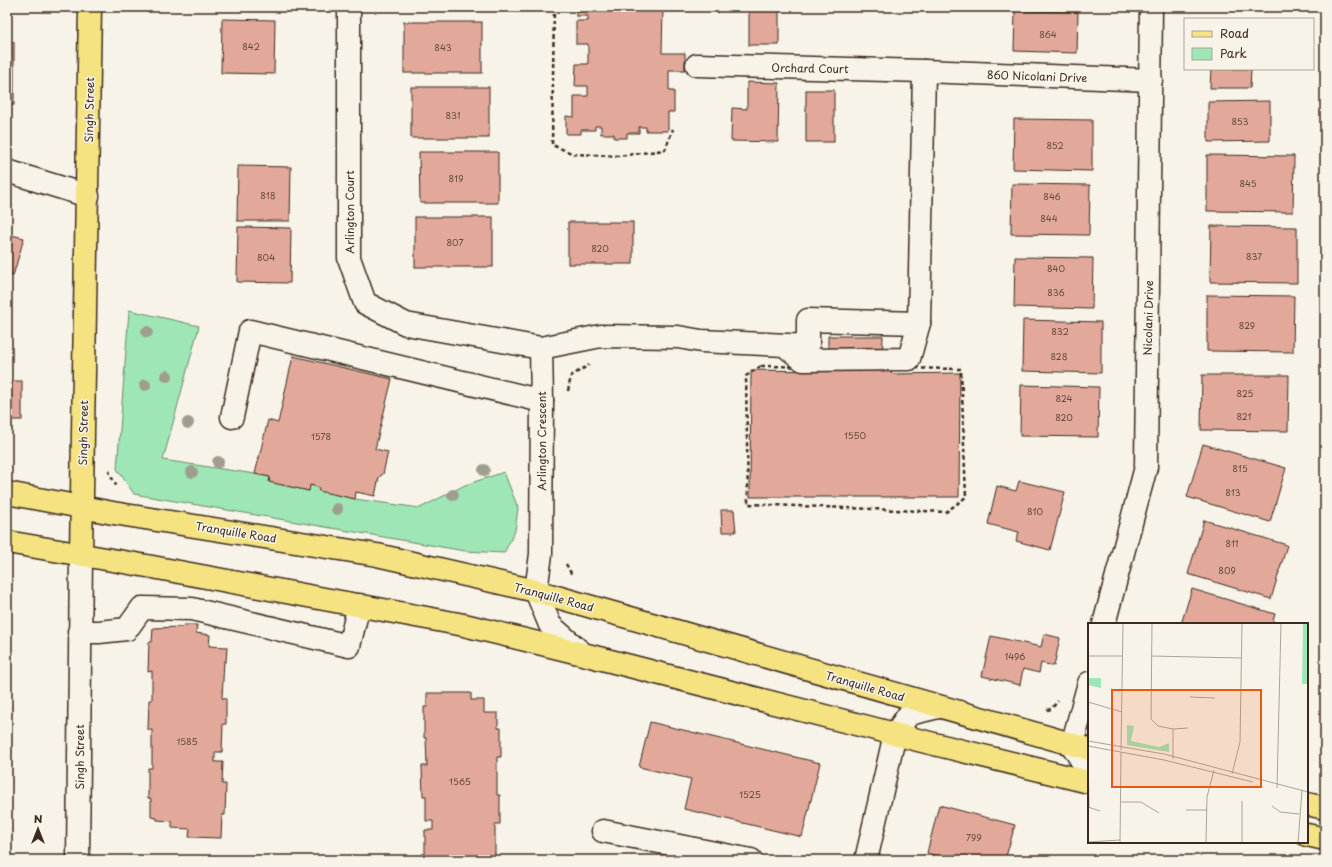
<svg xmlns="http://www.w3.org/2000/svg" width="1332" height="867" font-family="'Playpen Sans',sans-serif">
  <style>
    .green { fill: #9ee6b5; stroke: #6c886a }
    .building { fill: #e2a99a; stroke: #3b2a1e }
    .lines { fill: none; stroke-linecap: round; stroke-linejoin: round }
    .minor-casing { stroke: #3b2a1e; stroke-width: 25 }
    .major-casing { stroke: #3b2a1e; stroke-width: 25 }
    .path { stroke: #3b2a1e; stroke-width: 2.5; stroke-dasharray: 4 3; stroke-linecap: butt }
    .minor { stroke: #f7f3e8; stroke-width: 22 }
    .major { stroke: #f5e382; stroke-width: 22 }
    .tree { fill: #9d9e8e }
    .labels { text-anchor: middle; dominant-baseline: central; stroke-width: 3; stroke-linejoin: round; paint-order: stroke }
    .number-label { font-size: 9px; fill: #654a3d }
    .street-label { font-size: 11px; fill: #3b2a1e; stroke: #f7f3e8 }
    .inset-road { fill: none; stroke: #aca397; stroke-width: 1 }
    .view { fill: #e8590c; fill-opacity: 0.15; stroke: #e8590c; stroke-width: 2 }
    .inset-edge { fill: none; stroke: #3b2a1e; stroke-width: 2 }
  </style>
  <rect width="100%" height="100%" fill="#f7f3e8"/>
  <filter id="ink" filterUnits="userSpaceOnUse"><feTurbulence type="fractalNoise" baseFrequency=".025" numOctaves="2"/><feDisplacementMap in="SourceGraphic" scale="8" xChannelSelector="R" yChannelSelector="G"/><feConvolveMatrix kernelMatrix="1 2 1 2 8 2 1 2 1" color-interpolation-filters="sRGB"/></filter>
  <g filter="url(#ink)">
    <!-- green -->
    <polygon class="green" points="129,310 199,326 163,460 255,474 270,477 269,482 309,491 310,485 318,487 319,491 355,499 420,508 465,485 504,472 518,508 515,531 504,553 465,551 134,494 117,469"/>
    <!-- building -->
    <g class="building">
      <polygon points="576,7 663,7 662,53 685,53 685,70 669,70 669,91 674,91 674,112 668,112 668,131 646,131 646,127 639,127 639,133 627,133 627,138 614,138 614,134 601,134 601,126 595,126 595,130 581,130 581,134 566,134 566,116 574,117 574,96 588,96 588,86 575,86 576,64 588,64 588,44 576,44 576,21 588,21 588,16 576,16"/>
      <rect x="749" y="7" width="30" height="38"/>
      <polygon points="1208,7 1295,7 1295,9 1208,8"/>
      <polygon points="1015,11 1078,12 1077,53 1014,51"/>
      <polygon points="222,19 275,20 274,74 221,73"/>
      <rect x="404" y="22" width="78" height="51"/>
      <rect x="7" y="42" width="7" height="63"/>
      <polygon points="1211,69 1251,69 1250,88 1210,88"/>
      <polygon points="747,82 779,83 778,142 731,141 732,108 747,109"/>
      <rect x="411" y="87" width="78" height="51"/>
      <rect x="806" y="90" width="28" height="52"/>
      <polygon points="1270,101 1270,141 1208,142 1208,102"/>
      <polygon points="1014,119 1092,120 1092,171 1013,169"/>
      <polygon points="419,152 498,152 498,203 420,203"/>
      <polygon points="1207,155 1294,156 1293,212 1207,211"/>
      <polygon points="238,166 291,167 290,221 237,221"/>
      <polygon points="1012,184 1090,185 1089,235 1011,234"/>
      <rect x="415" y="217" width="78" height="50"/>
      <rect x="568" y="222" width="65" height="42"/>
      <polygon points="1211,226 1297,227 1297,283 1210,282"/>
      <polygon points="238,227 291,228 290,283 237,282"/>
      <polygon points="7,234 24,238 13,276 7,275"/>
      <polygon points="1015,257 1093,258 1092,309 1014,307"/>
      <polygon points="1207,295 1294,296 1293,352 1207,351"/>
      <polygon points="1023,320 1101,322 1101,373 1022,371"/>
      <polygon points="828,336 883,336 882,363 893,374 960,373 959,497 750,497 751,370 820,371 828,363"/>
      <polygon points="293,356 392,379 375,449 388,452 383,474 379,477 375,496 356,492 355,499 319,491 318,487 310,485 309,491 269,482 270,477 255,474 268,420 278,423"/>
      <polygon points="1202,375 1289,375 1288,431 1201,430"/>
      <rect x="7" y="381" width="15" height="39"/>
      <polygon points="1021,385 1099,387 1098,437 1020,436"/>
      <polygon points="1203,444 1286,468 1270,522 1187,497"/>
      <polygon points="1019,481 1065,492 1050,550 1016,541 1019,532 988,524 997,486 1016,491"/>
      <polygon points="721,510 734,510 736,532 722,532"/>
      <polygon points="1204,520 1287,545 1271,599 1188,574"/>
      <polygon points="1192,589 1275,614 1272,624 1181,624"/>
      <polygon points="184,625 197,625 196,633 210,635 209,646 227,647 226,662 224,661 222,698 226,699 226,724 223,724 222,752 215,752 215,762 223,762 222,784 226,784 225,815 222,815 221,838 189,837 190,829 172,828 172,821 157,820 157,818 151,817 151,799 148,798 148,768 152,768 152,730 148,730 149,700 152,700 152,671 148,672 149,642 152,642 153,628 182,627"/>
      <polygon points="1044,634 1060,638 1054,666 1041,663 1039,673 1023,669 1020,685 982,676 991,636 1041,647"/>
      <polygon points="427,693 471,693 471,700 484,700 484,713 498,713 498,728 501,728 501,757 497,757 497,795 500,795 500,824 495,824 495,860 422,860 422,854 425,854 425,830 433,830 433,821 426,821 426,796 423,796 422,766 427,766 426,738 424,738 424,707 427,707"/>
      <polygon points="650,722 820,763 802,837 684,809 691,779 639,767"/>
      <polygon points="7,729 9,729 8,794 7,794"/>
      <polygon points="939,805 1015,825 1005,860 952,860 927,853"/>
    </g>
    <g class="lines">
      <defs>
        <g id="minor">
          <polyline points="349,7 349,258 365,303 406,324 541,348"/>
          <polyline points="697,65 924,71 1151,80"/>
          <polyline points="7,171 88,196"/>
          <polyline points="789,349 803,360 909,359 919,323 924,71"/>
          <polyline points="232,417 250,331 542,401"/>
          <polyline points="1104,624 1146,467 1151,7"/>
          <polyline points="79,632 99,632 127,629 142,608 192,609 349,646 359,605"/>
          <polyline points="583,654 550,625 536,591 541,554 542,401 541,348 601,336 678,337 701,341 808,346 808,320 919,323"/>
          <polyline points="1089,683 1072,745 1085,766 1089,769"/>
          <polyline points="603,831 751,860"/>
          <polyline points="78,860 81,554"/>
          <polyline points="866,860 895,734 909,714 938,707"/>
        </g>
        <g id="major">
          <polyline points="7,493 113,513 377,555 536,591 1089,749"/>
          <polyline points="7,542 147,566 464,625 583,654 922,741 1089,782"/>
          <polyline points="81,554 90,7"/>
          <polyline points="1307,804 1325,808"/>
          <polyline points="1307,835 1325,839"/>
        </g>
      </defs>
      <!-- minor casing -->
      <use href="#minor" class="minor-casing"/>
      <!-- major casing -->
      <use href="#major" class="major-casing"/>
      <!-- path -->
      <g class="path">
        <polyline points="554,7 552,145 574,154 619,156 665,150 673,129"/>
        <polyline points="709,7 721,13"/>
        <polygon points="761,366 961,369 966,497 946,512 748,504 746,376"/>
        <polyline points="568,391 571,376 589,365"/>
        <polyline points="109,470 110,475 116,484 113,487"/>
        <polyline points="566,564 572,575"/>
        <polyline points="1047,710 1051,709 1058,701"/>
      </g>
      <!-- minor -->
      <use href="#minor" class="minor"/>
      <!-- major -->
      <use href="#major" class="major"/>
    </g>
    <!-- trees -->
    <g class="tree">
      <circle cx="147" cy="332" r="6"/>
      <circle cx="167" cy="376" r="6"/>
      <circle cx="145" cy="385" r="6"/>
      <circle cx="188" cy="423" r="6"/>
      <circle cx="218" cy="462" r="6"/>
      <circle cx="484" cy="470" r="6"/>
      <circle cx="192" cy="472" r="6"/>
      <circle cx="453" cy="495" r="6"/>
      <circle cx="337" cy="509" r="6"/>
    </g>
  </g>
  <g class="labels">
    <!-- number labels -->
    <g class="number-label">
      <text x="1048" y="34">864</text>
      <text x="251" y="46">842</text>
      <text x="443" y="47">843</text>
      <text x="453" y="115">831</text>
      <text x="1240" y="121">853</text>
      <text x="1055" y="145">852</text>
      <text x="456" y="178">819</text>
      <text x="1248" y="183">845</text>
      <text x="268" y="195">818</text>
      <text x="1052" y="196">846</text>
      <text x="1049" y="218">844</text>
      <text x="455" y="242">807</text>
      <text x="600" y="248">820</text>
      <text x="1254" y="256">837</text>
      <text x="266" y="257">804</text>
      <text x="1056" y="268">840</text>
      <text x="1056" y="292">836</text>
      <text x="1247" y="325">829</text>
      <text x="1060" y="331">832</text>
      <text x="1059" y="356">828</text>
      <text x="1245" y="393">825</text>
      <text x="1064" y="398">824</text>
      <text x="1244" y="416">821</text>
      <text x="1064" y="417">820</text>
      <text x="855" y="435">1550</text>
      <text x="321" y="436">1578</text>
      <text x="1240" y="468">815</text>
      <text x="1233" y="492">813</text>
      <text x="1035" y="511">810</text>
      <text x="1232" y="543">811</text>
      <text x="1227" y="570">809</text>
      <text x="1015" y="656">1496</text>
      <text x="187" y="741">1585</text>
      <text x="460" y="781">1565</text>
      <text x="750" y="794">1525</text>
      <text x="974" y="837">799</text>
    </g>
    <!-- street labels -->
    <g class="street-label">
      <text transform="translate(810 68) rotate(1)">Orchard Court</text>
      <text transform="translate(1037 76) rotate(2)">860 Nicolani Drive</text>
      <text transform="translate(89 110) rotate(-89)">Singh Street</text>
      <text transform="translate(349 212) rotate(-90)">Arlington Court</text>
      <text transform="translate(1148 318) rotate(-89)">Nicolani Drive</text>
      <text transform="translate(83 433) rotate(-89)">Singh Street</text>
      <text transform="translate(541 441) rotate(-90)">Arlington Crescent</text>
      <text transform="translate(236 532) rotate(9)">Tranquille Road</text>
      <text transform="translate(554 597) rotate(15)">Tranquille Road</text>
      <text transform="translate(865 686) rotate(16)">Tranquille Road</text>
      <text transform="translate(79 757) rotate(-90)">Singh Street</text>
    </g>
  </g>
  <!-- overview -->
  <g transform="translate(1088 623)">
    <rect width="220" height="220" fill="#f7f3e8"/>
    <path d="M215,0H220V61H214ZM1,55H13V65L0,62ZM39,102L46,103L43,118L71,124L81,120V129L39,122Z" fill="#9ee6b5"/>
    <path class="inset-road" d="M64,0L63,96L70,103L85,106M0,33H35M63,33L153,35M102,74L127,75M0,79L34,89M0,118L76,131L220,169M0,123L76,137L165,159M33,127L35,0M0,129L1,184M85,136V106L100,105M144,151L152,119L154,0M189,165L193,0M33,179H53L71,190M184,183L192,189L211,191M0,184L12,188M98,187H119M0,219L32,217M32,220L33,129M118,220L119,174L126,147M154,220V178M210,220L214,167"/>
    <path class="view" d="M24,67H173V164H24Z"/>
    <rect width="220" height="220" class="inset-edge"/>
  </g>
  <!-- margin -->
  <rect width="1332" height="867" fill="none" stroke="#f7f3e8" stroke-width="24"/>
  <rect x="12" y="12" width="1308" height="843" fill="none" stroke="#3b2a1e" stroke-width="1.5" filter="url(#ink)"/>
  <!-- legend -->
  <rect x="1184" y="18" width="130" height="52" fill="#f7f3e8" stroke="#aca397"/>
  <rect x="1192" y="31" width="20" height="6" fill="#f5e382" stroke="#aca397"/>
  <text x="1220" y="38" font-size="12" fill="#3b2a1e">Road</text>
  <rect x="1192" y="48" width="20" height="12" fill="#9ee6b5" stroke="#aca397"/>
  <text x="1220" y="58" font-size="12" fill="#3b2a1e">Park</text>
  <!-- north arrow -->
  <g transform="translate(38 829)" stroke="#f7f3e8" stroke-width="3" paint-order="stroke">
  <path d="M0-3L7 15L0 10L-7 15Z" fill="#3b2a1e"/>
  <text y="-6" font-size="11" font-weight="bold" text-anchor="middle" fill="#3b2a1e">N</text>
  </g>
</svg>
